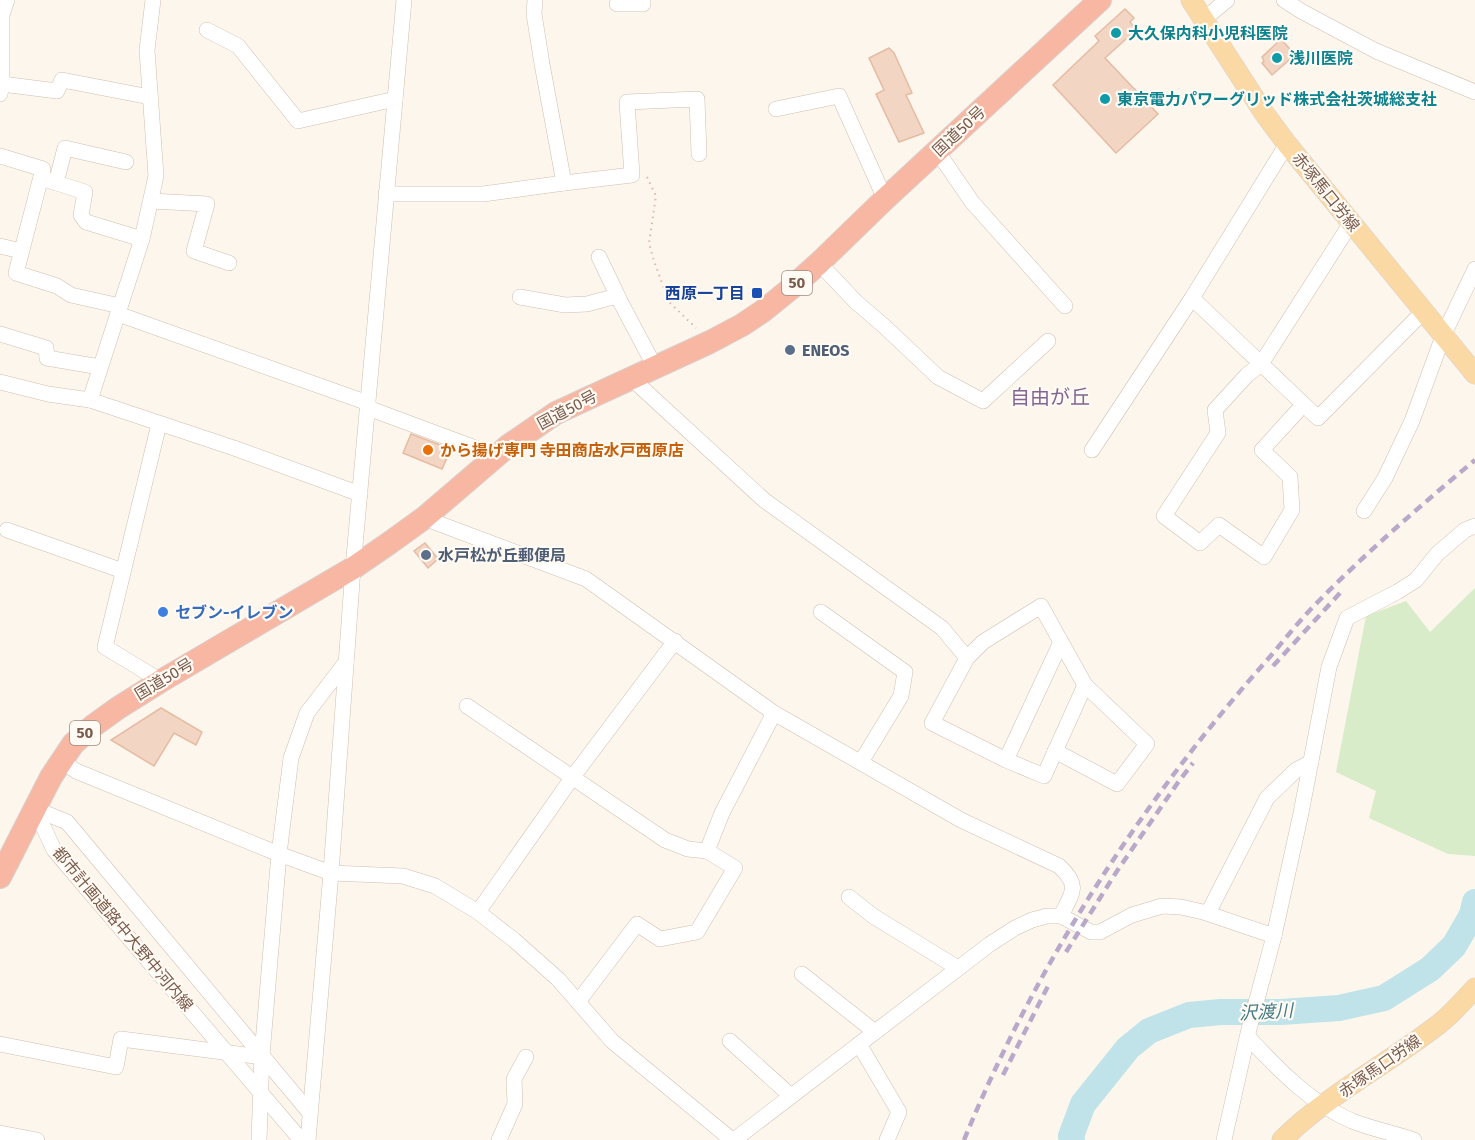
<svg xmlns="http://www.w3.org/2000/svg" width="1475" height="1140" font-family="'Fira Sans','Noto Sans JP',sans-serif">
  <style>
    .green { fill: #d8ecc9 }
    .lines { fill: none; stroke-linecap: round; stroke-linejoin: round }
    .river { stroke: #bfe3e8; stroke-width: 26 }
    .building { fill: #f3d5c3; stroke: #e6bba3; stroke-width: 1.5 }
    .minor-casing { stroke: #d1beb0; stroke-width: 16 }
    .major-casing { stroke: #dad1cd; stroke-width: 21 }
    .highway-casing { stroke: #dad1cd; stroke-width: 24 }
    .path { stroke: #d9b8a5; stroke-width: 2; stroke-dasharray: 1.5 4.5; stroke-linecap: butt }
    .minor { stroke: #fff; stroke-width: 15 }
    .major { stroke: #fbd9a5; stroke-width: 20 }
    .highway { stroke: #f7b7a3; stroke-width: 22 }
    .rail { stroke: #b9a8c9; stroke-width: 4.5; stroke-dasharray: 9 6; stroke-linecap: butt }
    .culture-dot { fill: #0f9aa8; stroke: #fffaf3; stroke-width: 2 }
    .transit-dot { fill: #1a4fb4; stroke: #fffaf3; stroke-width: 2 }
    .service-dot { fill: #5c6f8a; stroke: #fffaf3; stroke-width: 2 }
    .food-dot { fill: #e8710a; stroke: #fffaf3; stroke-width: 2 }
    .shop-dot { fill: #3f7fe0; stroke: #fffaf3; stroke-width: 2 }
    .labels { text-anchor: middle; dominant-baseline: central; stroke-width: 4.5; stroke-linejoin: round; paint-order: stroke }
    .shield { fill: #fffaf3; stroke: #a28b7f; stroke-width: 1.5 }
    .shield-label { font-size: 15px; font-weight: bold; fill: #7a5c4d }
    .culture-label { font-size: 16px; font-weight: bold; fill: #0d838f; stroke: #fffaf3; text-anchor: start }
    .street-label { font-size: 16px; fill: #7a5c4d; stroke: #fffaf3 }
    .transit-label { font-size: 16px; font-weight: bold; fill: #164399; stroke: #fffaf3; text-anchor: end }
    .service-label { font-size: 16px; font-weight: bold; fill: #4e5e75; stroke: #fffaf3; text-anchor: start }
    .food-label { font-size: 16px; font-weight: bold; fill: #c56008; stroke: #fffaf3; text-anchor: start }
    .shop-label { font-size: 16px; font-weight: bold; fill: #366cbe; stroke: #fffaf3; text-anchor: start }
    .water-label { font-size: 18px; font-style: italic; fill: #437c86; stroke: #fffaf3 }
    .quarter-label { font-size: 20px; fill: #846695; stroke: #fffaf3 }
  </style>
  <rect width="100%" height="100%" fill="#fdf6ec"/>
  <!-- green -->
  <polygon class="green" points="1475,588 1475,856 1448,854 1369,818 1376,791 1336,772 1366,616 1406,601 1430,632"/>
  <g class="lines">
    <!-- river -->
    <polyline class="river" points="1072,1140 1071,1136 1083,1104 1128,1048 1149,1031 1189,1015 1221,1012 1281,1012 1339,1008 1384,998 1430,969 1454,946 1472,915 1475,902"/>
  </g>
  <!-- building -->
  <g class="building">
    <polygon points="1125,9 1134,18 1130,22 1136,30 1105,58 1158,114 1116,153 1053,85 1099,41 1095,36"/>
    <polygon points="1281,39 1295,55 1272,75 1262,63 1264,61 1262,57"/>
    <polygon points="889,48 894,53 912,93 906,95 924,133 899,142 876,94 884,90 869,58"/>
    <polygon points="411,434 451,449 442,469 403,453"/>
    <polygon points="425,543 438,559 428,568 414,551"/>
    <polygon points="161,708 202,732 196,745 174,733 154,766 111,740"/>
  </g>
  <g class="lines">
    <defs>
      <g id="minor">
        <polyline points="535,0 534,14 542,64 564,183"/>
        <polyline points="1284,0 1301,11 1376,51 1475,92"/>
        <polyline points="617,4 643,4 643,0"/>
        <polyline points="1203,20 1227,0"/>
        <polyline points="207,30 238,46 298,121 395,99"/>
        <polyline points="2,84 57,91 62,80 150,97"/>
        <polyline points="0,94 2,84 2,15 7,0"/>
        <polyline points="776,109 839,96 885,199"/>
        <polyline points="937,151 972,202 1065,306"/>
        <polyline points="0,156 43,169 16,273 57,286 71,295 120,306"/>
        <polyline points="41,178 85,192 81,215 86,222 142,239"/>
        <polyline points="56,183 65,148 126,162"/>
        <polyline points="386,194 483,194 564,183 632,175 627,102 697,99 699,154"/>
        <polyline points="151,201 207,204 194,251 229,263"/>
        <polyline points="0,246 21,251"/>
        <polyline points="599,257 621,303 655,367"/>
        <polyline points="819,263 856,302 884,326 938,377 983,401 1048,341"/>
        <polyline points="520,297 565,305 587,304 617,296"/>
        <polyline points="1192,298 1318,418 1424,311"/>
        <polyline points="118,314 368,403"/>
        <polyline points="0,334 46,348 47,358 100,367"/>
        <polyline points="631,378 764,500 942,628 967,658 932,723 1006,760 1044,776 1085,685 1041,606 983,642 967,658"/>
        <polyline points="0,382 48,394 90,400 234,448 360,494"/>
        <polyline points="90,400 142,239 156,176 147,50 153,0"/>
        <polyline points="1303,405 1262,450 1290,477 1292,510 1264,557 1219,525 1200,543 1164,516 1218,433 1215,410 1247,375 1261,364 1351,223"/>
        <polyline points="368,408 497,456"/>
        <polyline points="159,424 105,647 161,681"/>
        <polyline points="1092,450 1192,298 1287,144"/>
        <polyline points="1364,511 1385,478 1412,421 1443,336 1475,269"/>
        <path d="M424,518L586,579L774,713L961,820L1059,866C1081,886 1072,893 1061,916"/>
        <polyline points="7,530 123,571"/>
        <polyline points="821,612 905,672 901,696 861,762"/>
        <polyline points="467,706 665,840 688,849 707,851"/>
        <polyline points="1055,751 1117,784 1147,744 1085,685"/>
        <polyline points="61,760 76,771 279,854 331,873 403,876 435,886 478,912 514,940 558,979 612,1041 732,1140"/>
        <polyline points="1006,760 1061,642"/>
        <polyline points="35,809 54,850 301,1140"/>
        <polyline points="35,809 67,822 310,1113"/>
        <polyline points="849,897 873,916 958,968"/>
        <polyline points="478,912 572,778 675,641"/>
        <polyline points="1208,913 1267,798 1296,770 1311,762"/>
        <polyline points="802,974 875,1032"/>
        <polyline points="578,1002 637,924 660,939 697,932 735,868 707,851 722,813 774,713"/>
        <path d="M1248,1037C1278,1069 1310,1103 1352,1121C1372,1129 1394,1133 1414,1140"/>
        <polyline points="730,1041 791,1096"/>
        <polyline points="0,1044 116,1067 121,1039 262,1057"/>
        <polyline points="859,1044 899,1112 887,1140"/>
        <polyline points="0,1133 37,1140"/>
        <polyline points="259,1140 262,1055 279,854 291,758 307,713 346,662"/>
        <polyline points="308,1140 331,873 353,568 404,0"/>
        <polyline points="499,1140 515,1104 514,1079 526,1057"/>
        <polyline points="734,1140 990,944 1015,928 1032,920 1047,916 1061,916 1091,932 1100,932 1132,915 1162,906 1181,907 1203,912 1274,936"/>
        <polyline points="1224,1140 1249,1029 1274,936 1301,813 1329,667 1347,618 1397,592 1416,580 1437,554 1465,530 1475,526"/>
      </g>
      <g id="major">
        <polyline points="1191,0 1264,113 1287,144 1475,374"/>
        <path d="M1282,1140C1328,1094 1388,1064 1439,1024C1452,1014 1464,1000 1475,988"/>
      </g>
      <polyline id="highway" points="0,877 51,777 73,744 93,726 118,708 161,681 353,568 388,544 424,518 508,446 556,413 710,342 742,325 763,311 789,290 819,263 885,199 1100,0"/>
    </defs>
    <!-- minor casing -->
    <use href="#minor" class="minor-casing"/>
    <!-- major casing -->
    <use href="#major" class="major-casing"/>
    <!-- highway casing -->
    <use href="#highway" class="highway-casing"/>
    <!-- path -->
    <polyline class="path" points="647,177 656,196 649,243 654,261 669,302 696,328"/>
    <!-- minor -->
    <use href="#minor" class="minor"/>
    <!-- major -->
    <use href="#major" class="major"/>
    <!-- highway -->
    <use href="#highway" class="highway"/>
    <!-- rail -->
    <g class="rail">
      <polyline points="1273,666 1340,593"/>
      <polyline points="1066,952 1117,871 1179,781 1193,763"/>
      <polyline points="1003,1075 1049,984"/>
      <path d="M964,1140C1035,967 1138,807 1261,667C1278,648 1294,627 1311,609C1363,555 1419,507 1475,460"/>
    </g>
  </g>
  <!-- markers -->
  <g class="culture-dot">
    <circle cx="1116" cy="33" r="6"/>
    <circle cx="1277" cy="58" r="6"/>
    <circle cx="1105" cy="99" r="6"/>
  </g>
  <rect class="transit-dot" x="751" y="287" width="12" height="12" rx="3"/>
  <g class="service-dot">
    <circle cx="790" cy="350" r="6"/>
    <circle cx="426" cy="555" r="6"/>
  </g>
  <circle class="food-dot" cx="428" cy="450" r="6"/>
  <circle class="shop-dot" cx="163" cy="612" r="6"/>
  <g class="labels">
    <!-- shield labels -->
    <g class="shield">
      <rect x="782" y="271" width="30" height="24" rx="4.5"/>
      <rect x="70" y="721" width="30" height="24" rx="4.5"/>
    </g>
    <g class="shield-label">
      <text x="797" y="283">50</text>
      <text x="85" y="733">50</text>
    </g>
    <!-- culture labels -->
    <g class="culture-label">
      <text x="1128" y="33">大久保内科小児科医院</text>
      <text x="1289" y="58">浅川医院</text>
      <text x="1117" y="99">東京電力パワーグリッド株式会社茨城総支社</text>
    </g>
    <!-- street labels -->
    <g class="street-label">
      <text transform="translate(959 131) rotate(-43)">国道50号</text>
      <text transform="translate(1326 192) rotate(51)">赤塚馬口労線</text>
      <text transform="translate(567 410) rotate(-28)">国道50号</text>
      <text transform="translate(164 679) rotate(-31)">国道50号</text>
      <text transform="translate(123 929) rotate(50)">都市計画道路中大野中河内線</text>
      <text transform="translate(1380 1066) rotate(-35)">赤塚馬口労線</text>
    </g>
    <!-- transit labels -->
    <g class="transit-label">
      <text x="745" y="293">西原一丁目</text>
    </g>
    <!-- service labels -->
    <g class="service-label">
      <text x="802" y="350">ENEOS</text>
      <text x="438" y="555">水戸松が丘郵便局</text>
    </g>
    <!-- food labels -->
    <g class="food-label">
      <text x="440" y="450">から揚げ専門 寺田商店水戸西原店</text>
    </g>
    <!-- shop labels -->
    <g class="shop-label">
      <text x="175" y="612">セブン-イレブン</text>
    </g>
    <!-- water labels -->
    <g class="water-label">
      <text transform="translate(1266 1012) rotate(-3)">沢渡川</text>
    </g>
    <!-- quarter labels -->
    <g class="quarter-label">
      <text x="1050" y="397">自由が丘</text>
    </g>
  </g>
</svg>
